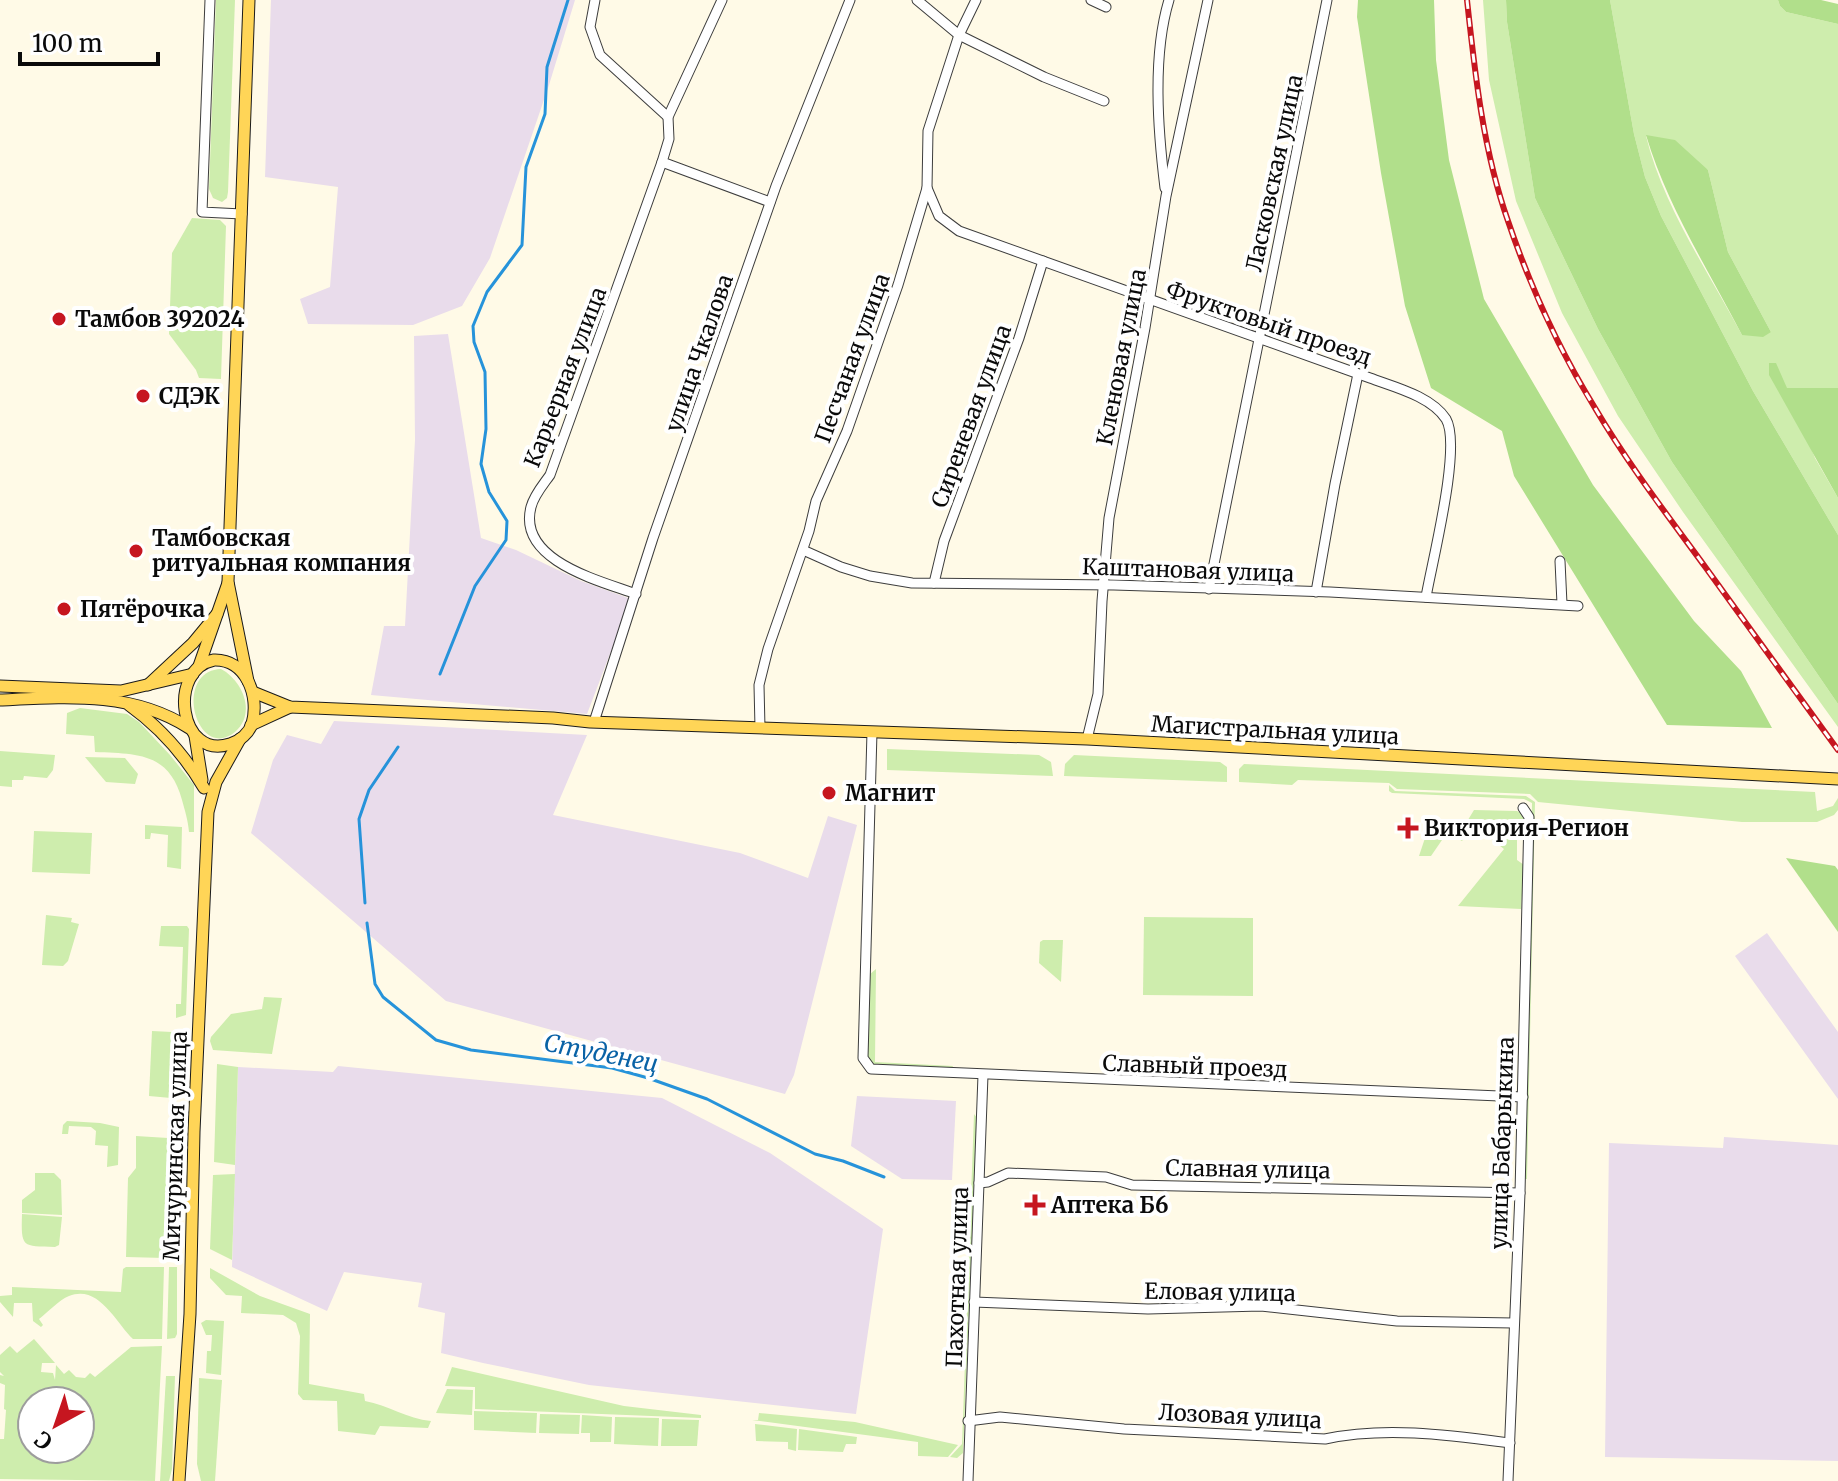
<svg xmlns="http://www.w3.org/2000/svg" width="1838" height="1481" font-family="Merriweather,serif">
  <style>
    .industrial { fill: #e9dceb }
    .green { fill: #ceedad; fill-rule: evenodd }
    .forest { fill: #b1df8b }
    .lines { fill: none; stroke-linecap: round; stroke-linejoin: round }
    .stream { stroke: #2693da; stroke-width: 3 }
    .minor-casing { stroke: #3d3d3d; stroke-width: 11 }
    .major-casing { stroke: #1b1b1b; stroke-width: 13 }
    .minor { stroke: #fff; stroke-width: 9 }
    .major { stroke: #ffd557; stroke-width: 11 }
    .rail-casing { stroke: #c61620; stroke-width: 6 }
    .rail { stroke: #fff; stroke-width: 3; stroke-dasharray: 9; stroke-linecap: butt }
    .poi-dot { fill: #c61620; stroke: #fff; stroke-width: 3 }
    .labels { text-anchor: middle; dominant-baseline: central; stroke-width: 8; stroke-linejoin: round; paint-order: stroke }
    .street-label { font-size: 22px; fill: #0a0a0a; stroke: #fff }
    .poi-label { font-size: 22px; font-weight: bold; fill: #0a0a0a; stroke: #fff; text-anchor: start }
    .water-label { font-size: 24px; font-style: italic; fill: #0962a6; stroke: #fff }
  </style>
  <rect width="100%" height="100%" fill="#fffae7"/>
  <!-- industrial -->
  <g class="industrial">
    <polygon points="271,0 575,0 549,85 490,258 462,306 413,325 308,324 300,299 330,287 338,187 265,177"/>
    <polygon points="448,334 481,538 516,550 581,581 631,599 587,714 371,695 384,626 405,626 415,440 414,336"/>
    <polygon points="334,721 587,735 553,815 740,853 808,878 828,816 857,825 794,1075 785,1094 446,1001 251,833 273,760 287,735 321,744"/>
    <polygon points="1767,933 1838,1032 1838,1099 1735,956"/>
    <polygon points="338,1066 662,1098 770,1153 883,1229 856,1414 589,1385 483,1363 441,1353 445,1313 418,1307 422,1283 344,1272 327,1311 232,1267 238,1067 333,1072"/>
    <polygon points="857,1096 956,1101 952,1180 902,1179 851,1146"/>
    <polygon points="1724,1137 1838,1145 1838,1461 1605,1457 1609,1143 1723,1148"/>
  </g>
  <!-- green -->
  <g class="green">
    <polygon points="216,0 235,0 228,192 227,198 222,202 213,198 209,189"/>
    <polygon points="1483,0 1506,0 1507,22 1535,198 1598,329 1672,462 1838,704 1838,727 1683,512 1618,416 1562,313 1516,201 1489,80"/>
    <path d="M1610,0H1778L1780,6L1786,12L1838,24V388H1786L1776,364L1815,458L1838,498V535L1753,391L1661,216L1645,177L1634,134ZM1646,136L1708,170L1728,252L1771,332L1742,335C1708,271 1663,206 1646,136Z"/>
    <polygon points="192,218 220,220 226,226 221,379 199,378 196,370 169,334 172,253"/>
    <path d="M221,669C242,680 257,713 235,732C196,763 172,671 221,669Z"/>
    <path d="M80,708L127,714L139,722L170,755L194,785V832H189C188,820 185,811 182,800C169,752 137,754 95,752L94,736L66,734L67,713Z"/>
    <polygon points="887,749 1039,755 1051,762 1053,776 887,770"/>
    <polygon points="0,751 55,755 53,770 47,778 24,776 23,780 12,780 12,787 0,786"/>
    <polygon points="1074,755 1220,762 1227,767 1227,782 1064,776 1065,764"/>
    <polygon points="85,757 125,758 138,774 135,784 106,782"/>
    <polygon points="1244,764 1815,792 1817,811 1833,806 1838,798 1838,810 1834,815 1817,822 1742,822 1538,802 1530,794 1397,789 1389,783 1298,780 1292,785 1239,782 1239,769"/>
    <polygon points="1389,785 1395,791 1526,796 1535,802 1527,1179 1525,1179 1532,803 1524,799 1392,793 1389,791"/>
    <polygon points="1474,810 1517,811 1524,815 1525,832 1517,837 1517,860 1524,865 1521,909 1458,906 1504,849 1477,828 1472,833 1468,833 1462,841 1457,838"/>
    <polygon points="1431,820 1455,821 1431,856 1419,856"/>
    <polygon points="145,825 182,827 181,869 167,867 168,835 151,833 150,839 145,839"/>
    <polygon points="34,831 92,833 90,874 32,872"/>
    <polygon points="46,915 72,918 71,922 79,924 68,961 63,966 42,965"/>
    <polygon points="1144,917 1253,918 1253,996 1143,995"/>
    <polygon points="161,926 187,926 189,929 186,1015 176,1018 176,1004 181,1004 183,947 159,946"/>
    <polygon points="1043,940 1063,940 1061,982 1039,963 1040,942"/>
    <polygon points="876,969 875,1062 953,1066 952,1068 874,1066 867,1059 869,975"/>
    <polygon points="264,997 282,998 272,1054 213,1050 210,1041 211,1037 231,1014 262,1009"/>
    <polygon points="152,1031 172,1032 171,1098 149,1096"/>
    <polygon points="217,1064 238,1067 235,1165 214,1162"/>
    <polygon points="974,1114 977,1118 963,1453 957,1458 950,1457 962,1444"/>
    <polygon points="67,1121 100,1123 119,1127 118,1165 107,1167 108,1146 95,1145 96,1131 91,1127 69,1126 68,1134 62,1134 63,1125"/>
    <polygon points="136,1136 168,1138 165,1258 126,1257 128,1178 136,1168"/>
    <polygon points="174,1138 182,1138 178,1257 170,1258"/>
    <polygon points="35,1173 54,1173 61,1180 62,1215 22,1213 22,1200 35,1190"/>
    <polygon points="235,1174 232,1260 210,1249 213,1175"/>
    <path d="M22,1214L62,1217L59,1245L55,1247C22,1246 21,1248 22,1214Z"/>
    <path d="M126,1267H164L162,1339H133C116,1323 99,1284 69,1296C59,1300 48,1312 39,1319L43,1325L41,1327L33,1321L32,1303H14L13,1317L0,1302V1296L12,1295V1287L121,1292L123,1269Z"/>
    <polygon points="169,1267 177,1267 177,1334 175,1338 167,1339"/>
    <path d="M210,1268L260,1296L310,1314L309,1384L364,1394L365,1401C388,1405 407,1419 431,1421L428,1428L380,1426L375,1435L338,1431L337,1401L303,1400L298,1394L300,1336L296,1323L283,1315L241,1313L242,1296L226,1295L210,1278Z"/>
    <polygon points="206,1320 224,1321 221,1375 206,1373 207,1351 211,1351 212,1335 206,1335 201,1323"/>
    <path d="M34,1339L55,1363H42L41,1372L53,1373L55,1380L56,1365L64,1374L69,1370L76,1377L85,1378L90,1373L95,1377L131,1347L162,1346L155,1481L0,1479V1439H4L6,1410L4,1409L5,1385L0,1383V1375L4,1376L0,1372V1355L10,1346L17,1353ZM32,1401H80V1449H32Z"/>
    <polygon points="452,1367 624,1406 701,1415 701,1418 475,1409 475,1387 445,1386"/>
    <polygon points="166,1376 175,1376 172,1469 169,1481 160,1481"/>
    <polygon points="199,1378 222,1380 215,1481 201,1481 197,1464"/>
    <polygon points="447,1389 473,1390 472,1415 436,1413"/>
    <polygon points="474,1411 537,1413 536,1433 474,1430"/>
    <polygon points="759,1413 855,1422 958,1445 948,1457 918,1456 918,1442 752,1420 758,1420"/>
    <polygon points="540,1414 580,1415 579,1434 539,1433"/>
    <polygon points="582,1415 612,1417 611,1442 590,1442 590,1433 581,1433"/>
    <polygon points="615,1417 659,1418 658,1446 614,1444"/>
    <polygon points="662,1419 699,1420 697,1446 661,1446"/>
    <polygon points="755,1424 797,1429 796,1451 788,1449 788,1442 756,1441"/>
    <polygon points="799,1429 857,1437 856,1444 846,1444 843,1452 798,1450"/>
  </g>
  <!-- forest -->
  <g class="forest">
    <polygon points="1358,0 1434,0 1436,60 1449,160 1484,299 1593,485 1694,621 1741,671 1772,728 1667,725 1514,476 1502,431 1431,388 1405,306 1381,173 1357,17"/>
    <polygon points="1506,0 1610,0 1634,134 1645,177 1661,216 1753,391 1838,535 1838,704 1672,462 1598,329 1535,198 1507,22"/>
    <polygon points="1778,0 1821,0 1838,4 1838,24 1786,12 1780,6"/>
    <path d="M1646,135L1675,140L1708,170L1728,252L1771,332L1763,337L1742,335C1708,269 1667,206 1646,135Z"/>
    <polygon points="1769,363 1776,363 1787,388 1838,388 1838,498 1769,375"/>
    <polygon points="1786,858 1835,866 1838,870 1838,932"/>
  </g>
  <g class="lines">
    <!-- stream -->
    <g class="stream">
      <polyline points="440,674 475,586 506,540 507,521 489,492 481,464 486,429 485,372 474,342 473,326 487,292 522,245 526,167 545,114 547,67 568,0"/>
      <polyline points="365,903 359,819 369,790 398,747"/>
      <polyline points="367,923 375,984 383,997 436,1040 471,1050 612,1068 648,1078 707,1099 815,1154 843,1161 884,1177"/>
    </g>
    <defs>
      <g id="minor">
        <polyline points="210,0 202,212 242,214"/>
        <polyline points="595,0 590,27 600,55 668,117"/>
        <polyline points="722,0 668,117 669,139 662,162 770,202"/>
        <polyline points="917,0 959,35 1044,77 1104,101"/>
        <polyline points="1091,0 1106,7"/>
        <path d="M927,188L939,216L959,231L1370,378C1394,387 1431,396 1446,419C1462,446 1432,562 1426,597"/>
        <path d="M1165,188C1158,131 1152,56 1169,0"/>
        <polyline points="803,550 841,567 870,576 912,583 1114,585 1330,592 1578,606"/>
        <polyline points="1560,561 1562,604"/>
        <polyline points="934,583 944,541 1019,338 1043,261"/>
        <polyline points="1209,589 1327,0"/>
        <polyline points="1316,592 1335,484 1358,374"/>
        <path d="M636,594C601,581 517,561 531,507C534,495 543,485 550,475L662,162"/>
        <polyline points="594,722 653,538 776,186 850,0"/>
        <polyline points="760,728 759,685 768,649 809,531 816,501 847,431 898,285 927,188 928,131 959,35 976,0"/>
        <polyline points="872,732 863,1058 871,1069 1523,1097"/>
        <polyline points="1087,739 1098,694 1102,601 1109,518 1145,328 1166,196 1208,0"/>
        <polyline points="979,1183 988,1182 1008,1173 1106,1177 1132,1185 1520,1193"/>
        <polyline points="974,1302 1148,1309 1261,1306 1397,1321 1513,1323"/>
        <path d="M968,1421L1000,1417L1124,1429L1325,1439C1385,1426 1449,1435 1510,1443"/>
        <polyline points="968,1481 983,1075"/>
        <polyline points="1508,1481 1520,1193 1529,817 1523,808"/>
      </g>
      <g id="major">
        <path d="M214,660C246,659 260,696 252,724C249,733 240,741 230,744C179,761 167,669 214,660Z"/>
        <polyline points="199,666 228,583"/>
        <polyline points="248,681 228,582 249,0"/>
        <polyline points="148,685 193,643 217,614"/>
        <polyline points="0,686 121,691 193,674"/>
        <polyline points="253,692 290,707 553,718 590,722 1087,739 1838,779"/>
        <path d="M0,700C65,697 132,691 189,728"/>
        <path d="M129,705C161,728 184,754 204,788"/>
        <polyline points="251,725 290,707"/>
        <polyline points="195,736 202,780"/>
        <polyline points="179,1481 190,1314 194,1132 208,812 216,782 240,739"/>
      </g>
    </defs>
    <!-- minor casing -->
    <use href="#minor" class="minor-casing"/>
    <!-- major casing -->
    <use href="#major" class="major-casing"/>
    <!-- minor -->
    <use href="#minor" class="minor"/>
    <!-- major -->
    <use href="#major" class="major"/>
    <defs>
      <path id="rail" d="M1467,0C1475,74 1483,150 1508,221C1530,286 1559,350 1595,408C1628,464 1668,516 1706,568C1750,629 1794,690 1838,750"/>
    </defs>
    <!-- rail casing -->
    <use href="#rail" class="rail-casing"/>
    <!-- rail -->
    <use href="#rail" class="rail"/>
  </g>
  <!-- markers -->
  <g class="poi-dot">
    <circle cx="59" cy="319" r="8"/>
    <circle cx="143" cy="396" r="8"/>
    <circle cx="136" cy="551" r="8"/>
    <circle cx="64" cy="609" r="8"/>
    <circle cx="829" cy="793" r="8"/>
    <path d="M1404 816h8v8h8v8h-8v8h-8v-8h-8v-8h8z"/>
    <path d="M1031 1193h8v8h8v8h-8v8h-8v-8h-8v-8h8z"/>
  </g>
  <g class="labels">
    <!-- street labels -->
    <g class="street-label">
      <text transform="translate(1274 173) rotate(-78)">Ласковская улица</text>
      <text transform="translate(1269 323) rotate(19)">Фруктовый проезд</text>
      <text transform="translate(699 353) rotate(-71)">улица Чкалова</text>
      <text transform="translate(1121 357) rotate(-79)">Кленовая улица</text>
      <text transform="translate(852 358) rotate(-70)">Песчаная улица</text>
      <text transform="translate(565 377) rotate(-69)">Карьерная улица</text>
      <text transform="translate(971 416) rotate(-70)">Сиреневая улица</text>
      <text transform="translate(1188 570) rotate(2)">Каштановая улица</text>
      <text transform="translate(1275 730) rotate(3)">Магистральная улица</text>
      <text transform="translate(1195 1066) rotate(2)">Славный проезд</text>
      <text transform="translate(1502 1143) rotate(-88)">улица Бабарыкина</text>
      <text transform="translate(175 1146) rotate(-88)">Мичуринская улица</text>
      <text transform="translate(1248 1169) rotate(1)">Славная улица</text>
      <text transform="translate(957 1277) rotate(-88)">Пахотная улица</text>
      <text transform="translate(1220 1292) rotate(1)">Еловая улица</text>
      <text transform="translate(1240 1416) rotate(3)">Лозовая улица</text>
    </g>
    <!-- poi labels -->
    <g class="poi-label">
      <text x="75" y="319">Тамбов 392024</text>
      <text x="159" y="396">СДЭК</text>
      <text x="152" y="538">Тамбовская<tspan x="152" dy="25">ритуальная компания</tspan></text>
      <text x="80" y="609">Пятёрочка</text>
      <text x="845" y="793">Магнит</text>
      <text x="1424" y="828">Виктория-Регион</text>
      <text x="1051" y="1205">Аптека Б6</text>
    </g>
    <!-- water labels -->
    <g class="water-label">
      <text transform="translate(601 1053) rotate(11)">Студенец</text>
    </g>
  </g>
  <!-- north arrow -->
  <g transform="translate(56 1425) rotate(220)"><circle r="38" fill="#ffffff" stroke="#9d9d9d" stroke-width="2"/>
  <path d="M0-6L14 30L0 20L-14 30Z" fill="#c61620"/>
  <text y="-12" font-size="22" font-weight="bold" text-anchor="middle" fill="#0a0a0a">С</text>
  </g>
  <!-- scale -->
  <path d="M20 52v12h138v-12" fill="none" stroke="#0a0a0a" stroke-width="4"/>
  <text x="32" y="52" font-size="24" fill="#0a0a0a" stroke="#ffffff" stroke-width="6" paint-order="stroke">100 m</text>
</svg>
